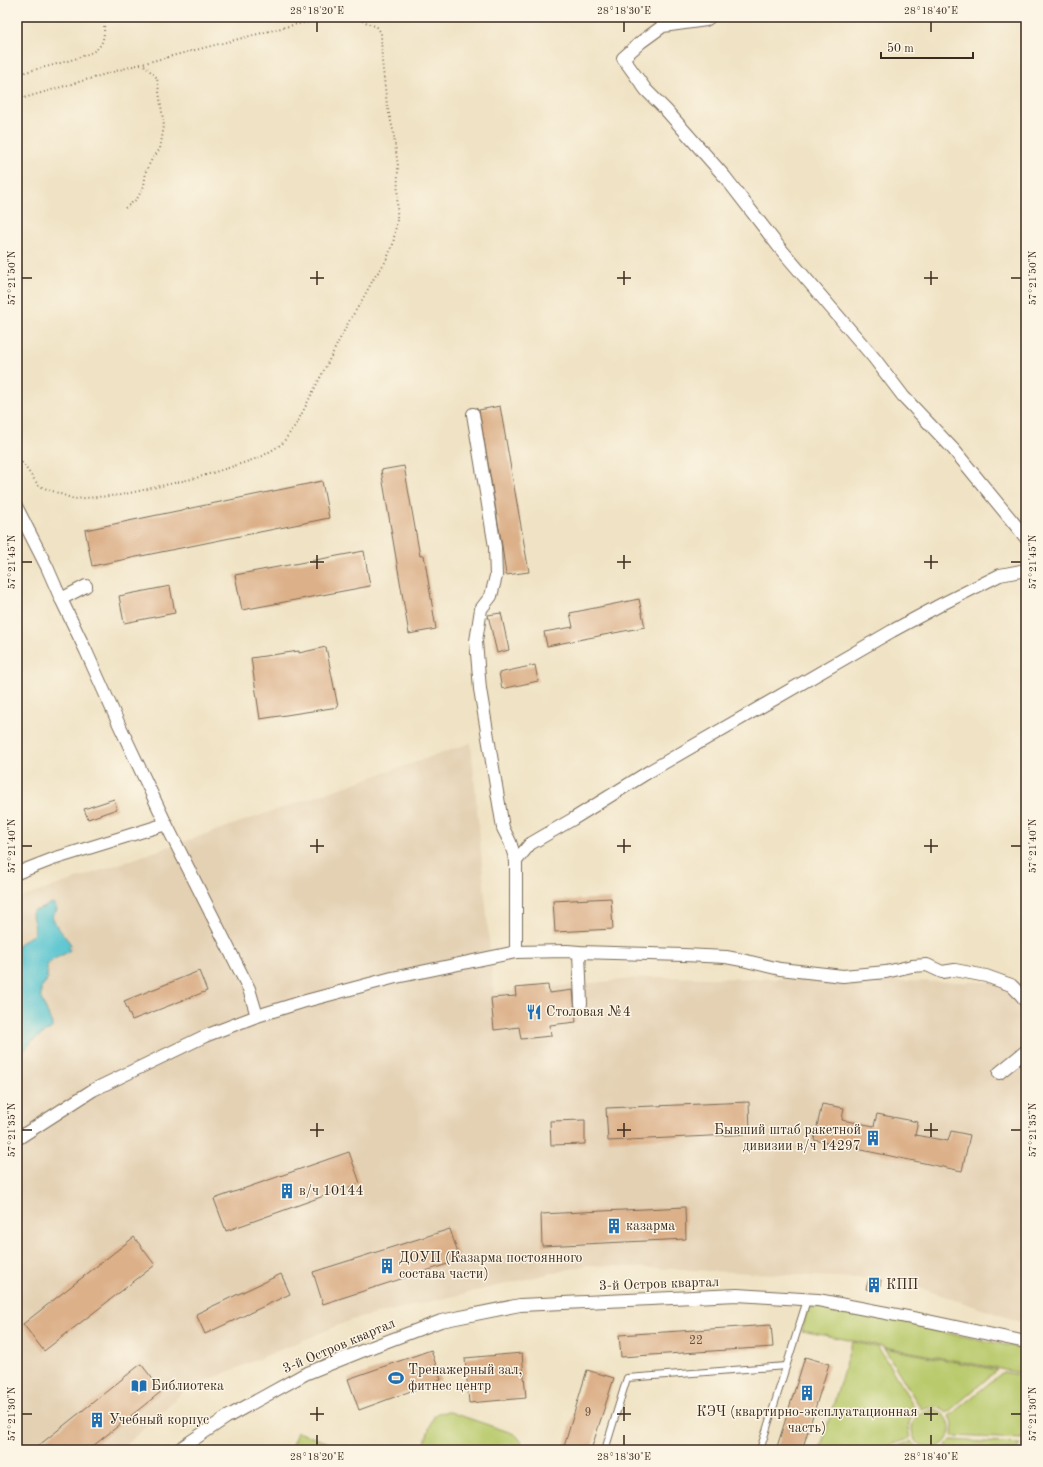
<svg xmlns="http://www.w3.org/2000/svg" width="1043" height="1467" font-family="'Old Standard TT',serif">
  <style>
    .built { fill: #e4d1b4 }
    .green { fill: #b9ca6d; stroke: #7a7a46 }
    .water { fill: #58c5d0; stroke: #4a7877 }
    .building { fill: #dcb089 }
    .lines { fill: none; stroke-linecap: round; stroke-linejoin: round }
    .service-casing { stroke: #7a6b58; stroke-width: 8 }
    .minor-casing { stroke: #7a6b58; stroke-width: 14 }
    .path { stroke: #7a6b58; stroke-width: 2; stroke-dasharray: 1 3; stroke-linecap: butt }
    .service { stroke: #fff; stroke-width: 6 }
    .minor { stroke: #fff; stroke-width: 12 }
    .ticks { fill: none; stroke: #3b2a1e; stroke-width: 1.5 }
    .labels { text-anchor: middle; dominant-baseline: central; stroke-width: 3; stroke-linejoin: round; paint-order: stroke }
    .number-label { font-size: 12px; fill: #634c39 }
    .poi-label { font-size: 14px; fill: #3b2a1e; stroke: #fcf5e5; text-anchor: start }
    .street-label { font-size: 14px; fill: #3b2a1e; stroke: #fcf5e5 }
    .neatline { fill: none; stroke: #3b2a1e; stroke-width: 1.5 }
    .ticks-label { font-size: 10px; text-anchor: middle; fill: #3b2a1e }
  </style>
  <rect width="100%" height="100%" fill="#fcf5e5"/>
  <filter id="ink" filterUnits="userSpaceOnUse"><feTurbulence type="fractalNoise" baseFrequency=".025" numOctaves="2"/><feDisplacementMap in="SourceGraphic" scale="8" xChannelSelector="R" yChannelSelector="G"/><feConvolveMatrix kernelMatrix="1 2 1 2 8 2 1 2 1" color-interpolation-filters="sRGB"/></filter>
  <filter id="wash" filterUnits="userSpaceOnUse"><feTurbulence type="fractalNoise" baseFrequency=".012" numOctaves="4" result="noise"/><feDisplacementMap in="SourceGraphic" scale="16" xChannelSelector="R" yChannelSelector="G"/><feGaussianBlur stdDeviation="0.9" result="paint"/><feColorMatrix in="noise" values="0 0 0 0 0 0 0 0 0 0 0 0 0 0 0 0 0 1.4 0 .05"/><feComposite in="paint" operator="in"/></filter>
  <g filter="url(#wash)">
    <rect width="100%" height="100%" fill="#f0e3c5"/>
    <!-- built -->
    <polygon class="built" points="471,743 494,993 650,977 1026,983 1026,1324 896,1280 587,1265 351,1320 185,1390 121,1450 17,1450 17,899"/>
    <!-- green -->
    <g class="green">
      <polygon points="808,1307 858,1308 927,1329 1026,1349 1026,1374 802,1331"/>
      <path d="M852,1342L878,1347L917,1411C908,1419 907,1427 910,1438L879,1450H820Z"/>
      <path d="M884,1348L997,1370L947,1413C940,1406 929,1405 921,1409Z"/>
      <polygon points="1003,1372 1026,1376 1026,1424 1022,1439 952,1436 953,1424 949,1416"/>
      <circle cx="931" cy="1429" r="19"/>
      <polygon points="445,1412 450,1412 515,1434 522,1442 521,1450 428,1450 425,1445 426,1438 433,1418 437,1413"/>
      <polygon points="297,1432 350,1450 290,1450"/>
      <polygon points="951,1440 1020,1444 1017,1450 942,1450"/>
      <polygon points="911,1441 921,1450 889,1450"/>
    </g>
    <!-- water -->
    <path class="water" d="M52,903L55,905L57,910L52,916L56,925L70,943L71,946L68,947L70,950L68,952L54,959L47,965V980L41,988V998L52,1024V1028L32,1041L24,1051H21L17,1046V945L34,934C36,924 32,921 32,913L34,910H38Z"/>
    <g id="blocks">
      <!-- building -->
      <g class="building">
        <polygon points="500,406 529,572 506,575 502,546 479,410"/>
        <polygon points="404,466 420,556 424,555 436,629 409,634 381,470"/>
        <polygon points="322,481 329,518 92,566 85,530"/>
        <polygon points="364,551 370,586 242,610 235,575"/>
        <polygon points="170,586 175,613 124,623 119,596"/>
        <polygon points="639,599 645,627 547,646 544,632 573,627 570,613"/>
        <polygon points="501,613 509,650 497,653 488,615"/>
        <polygon points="326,647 338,707 260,719 251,658 299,651 299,653"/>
        <polygon points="535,665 538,681 502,689 499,673"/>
        <polygon points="114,799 117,809 88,819 84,809"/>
        <polygon points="611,898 613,929 555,932 553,901"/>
        <polygon points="199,971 207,991 132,1020 124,1001"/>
        <polygon points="548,985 549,993 573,990 576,1022 550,1025 551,1036 521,1039 519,1027 494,1030 491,998 516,996 515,988"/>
        <polygon points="749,1102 750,1134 608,1141 606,1108"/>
        <polygon points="822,1104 844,1108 842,1120 874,1126 877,1114 918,1122 915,1135 948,1141 951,1131 970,1135 962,1171 814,1140"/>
        <polygon points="585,1120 585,1144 551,1145 550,1121"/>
        <polygon points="349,1152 360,1183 226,1231 214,1199"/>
        <polygon points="685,1207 686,1239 542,1246 541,1214"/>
        <polygon points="450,1229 460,1260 323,1304 313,1272"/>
        <polygon points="134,1237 155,1265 44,1351 23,1324"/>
        <polygon points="281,1274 290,1294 205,1334 196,1314"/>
        <polygon points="869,1278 881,1280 879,1292 866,1289"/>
        <polygon points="771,1325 773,1347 621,1357 619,1335"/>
        <polygon points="431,1350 441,1380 359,1410 348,1379"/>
        <polygon points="522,1353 526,1398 469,1403 465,1358"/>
        <polygon points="805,1357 829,1364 802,1450 776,1450"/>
        <polygon points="141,1364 162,1391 88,1450 33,1450"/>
        <polygon points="587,1370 614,1378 591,1450 563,1450"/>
      </g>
    </g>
  </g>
  <g filter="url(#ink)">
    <use href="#blocks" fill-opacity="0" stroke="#7a6b58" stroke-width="1"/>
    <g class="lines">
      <defs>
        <g id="service">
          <polyline points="605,1450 627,1378 786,1366"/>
          <polyline points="760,1450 807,1300"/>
        </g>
        <g id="minor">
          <polyline points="710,17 706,20 663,26 641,42 623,58 646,90 666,110 725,177 779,247 874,358 903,396 954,450 1026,538"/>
          <polyline points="473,414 495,547 496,576 491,596 481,609 476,641 480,689 503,828 510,842 516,861 516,952"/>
          <polyline points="17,508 47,567 61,599 86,586"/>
          <polyline points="61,599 86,651 117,720 166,824 249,989 257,1016 302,1002 392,978 516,952 567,951 579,952 684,955 726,957 742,960 780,969 843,976 886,972 912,966 927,965 942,972 955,970 986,976 1011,985 1021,995 1026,1002"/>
          <polyline points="516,861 530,844 573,819 650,771 892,631 942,604 1000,575 1026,570"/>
          <polyline points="17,873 53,859 166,824"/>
          <polyline points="579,952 581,1004"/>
          <polyline points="999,1073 1026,1051"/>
          <polyline points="17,1139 93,1090 205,1036 257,1016"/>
          <polyline points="178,1450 227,1417 305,1374 372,1347 441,1321 520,1305 737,1295 818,1300 928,1321 1026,1342"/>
          <polyline points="1025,1450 1026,1446"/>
        </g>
      </defs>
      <!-- service casing -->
      <use href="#service" class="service-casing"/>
      <!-- minor casing -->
      <use href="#minor" class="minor-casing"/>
      <!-- path -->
      <g class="path">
        <path d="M17,74C33,70 87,58 97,49C106,41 104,28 104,17"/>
        <polyline points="17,100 133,66 297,24 328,19 367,17"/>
        <polyline points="125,208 137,199 144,186 146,171 152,159 160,149 164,126 157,78 143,64"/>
        <polyline points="17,456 39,486 74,499 121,495 196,478 231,467 261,457 282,444 297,423 348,323 361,302 374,278 386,261 393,244 397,220 398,166 393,130 387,105 382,61 381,33 377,27 354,17"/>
      </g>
      <!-- service -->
      <use href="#service" class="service"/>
      <!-- minor -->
      <use href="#minor" class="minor"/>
    </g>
  </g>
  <!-- ticks -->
  <path class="ticks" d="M317,22V32M624,22V32M931,22V32M317,271V285M624,271V285M931,271V285M22,278H32M310,278H324M617,278H631M924,278H938M1011,278H1021M317,555V569M624,555V569M931,555V569M22,562H32M310,562H324M617,562H631M924,562H938M1011,562H1021M317,839V853M624,839V853M931,839V853M22,846H32M310,846H324M617,846H631M924,846H938M1011,846H1021M317,1123V1137M624,1123V1137M931,1123V1137M22,1130H32M310,1130H324M617,1130H631M924,1130H938M1011,1130H1021M317,1407V1421M624,1407V1421M931,1407V1421M22,1414H32M310,1414H324M617,1414H631M924,1414H938M1011,1414H1021M317,1435V1445M624,1435V1445M931,1435V1445"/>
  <!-- icons -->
  <defs>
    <symbol id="restaurant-bare" viewBox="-9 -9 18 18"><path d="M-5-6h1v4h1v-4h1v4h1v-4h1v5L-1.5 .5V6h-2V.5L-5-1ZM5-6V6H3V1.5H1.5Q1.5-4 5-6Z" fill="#1f6fb2" stroke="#fcf5e5" stroke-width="2.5" paint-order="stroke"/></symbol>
    <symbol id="building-bare" viewBox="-9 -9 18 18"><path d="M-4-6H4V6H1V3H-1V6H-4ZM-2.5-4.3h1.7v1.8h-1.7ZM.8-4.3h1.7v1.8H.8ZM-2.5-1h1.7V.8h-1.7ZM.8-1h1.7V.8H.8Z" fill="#1f6fb2" stroke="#fcf5e5" stroke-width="2.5" paint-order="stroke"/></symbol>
    <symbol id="stadium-bare" viewBox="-9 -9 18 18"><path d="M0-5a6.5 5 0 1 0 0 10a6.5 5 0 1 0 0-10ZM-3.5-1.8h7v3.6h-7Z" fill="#1f6fb2" stroke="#fcf5e5" stroke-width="2.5" paint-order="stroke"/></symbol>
    <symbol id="library-bare" viewBox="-9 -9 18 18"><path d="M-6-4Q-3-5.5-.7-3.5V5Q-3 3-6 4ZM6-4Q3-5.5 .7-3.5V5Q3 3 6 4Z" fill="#1f6fb2" stroke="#fcf5e5" stroke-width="2.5" paint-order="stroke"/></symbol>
  </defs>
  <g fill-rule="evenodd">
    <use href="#restaurant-bare" x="523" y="1001" width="22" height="22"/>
    <use href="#building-bare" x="862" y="1127" width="22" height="22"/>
    <use href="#building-bare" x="276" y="1180" width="22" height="22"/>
    <use href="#building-bare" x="603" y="1215" width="22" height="22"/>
    <use href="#building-bare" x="376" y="1255" width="22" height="22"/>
    <use href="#building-bare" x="863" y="1274" width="22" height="22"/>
    <use href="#stadium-bare" x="385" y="1367" width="22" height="22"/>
    <use href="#library-bare" x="128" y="1375" width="22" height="22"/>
    <use href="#building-bare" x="796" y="1382" width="22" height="22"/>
    <use href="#building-bare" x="86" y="1409" width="22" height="22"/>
  </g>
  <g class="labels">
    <!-- number labels -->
    <g class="number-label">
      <text x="696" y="1341">22</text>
      <text x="588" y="1413">9</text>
    </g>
    <!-- poi labels -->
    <g class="poi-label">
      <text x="546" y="1012">Столовая №4</text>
      <text x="861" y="1130" text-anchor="end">Бывший штаб ракетной<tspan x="861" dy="16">дивизии в/ч 14297</tspan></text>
      <text x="299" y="1191">в/ч 10144</text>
      <text x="626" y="1226">казарма</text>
      <text x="399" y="1258">ДОУП (Казарма постоянного<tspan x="399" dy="16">состава части)</tspan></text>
      <text x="886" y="1285">КПП</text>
      <text x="408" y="1370">Тренажерный зал,<tspan x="408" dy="16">фитнес центр</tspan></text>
      <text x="151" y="1386">Библиотека</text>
      <text x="807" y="1412" text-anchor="middle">КЭЧ (квартирно-эксплуатационная<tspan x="807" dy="16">часть)</tspan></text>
      <text x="109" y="1420">Учебный корпус</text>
    </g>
    <!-- street labels -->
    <g class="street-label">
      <text transform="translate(659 1284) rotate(-2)">3-й Остров квартал</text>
      <text transform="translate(339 1346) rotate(-23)">3-й Остров квартал</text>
    </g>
  </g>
  <!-- margin -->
  <rect width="1043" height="1467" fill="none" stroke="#fcf5e5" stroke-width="44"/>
  <!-- scale -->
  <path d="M881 52v6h92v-6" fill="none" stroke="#3b2a1e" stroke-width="2"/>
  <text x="887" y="52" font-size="12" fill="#3b2a1e" stroke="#fcf5e5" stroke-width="3" paint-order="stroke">50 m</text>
  <rect x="22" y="22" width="999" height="1423" class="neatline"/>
  <g class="ticks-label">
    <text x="317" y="14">28°18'20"E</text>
    <text x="624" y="14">28°18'30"E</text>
    <text x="931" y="14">28°18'40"E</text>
    <text transform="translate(11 278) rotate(-90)" y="4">57°21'50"N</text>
    <text transform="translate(1032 278) rotate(-90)" y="4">57°21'50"N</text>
    <text transform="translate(11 562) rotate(-90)" y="4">57°21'45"N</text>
    <text transform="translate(1032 562) rotate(-90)" y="4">57°21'45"N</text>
    <text transform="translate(11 846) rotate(-90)" y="4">57°21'40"N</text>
    <text transform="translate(1032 846) rotate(-90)" y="4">57°21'40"N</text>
    <text transform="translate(11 1130) rotate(-90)" y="4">57°21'35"N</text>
    <text transform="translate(1032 1130) rotate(-90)" y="4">57°21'35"N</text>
    <text transform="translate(11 1414) rotate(-90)" y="4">57°21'30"N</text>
    <text transform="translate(1032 1414) rotate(-90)" y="4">57°21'30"N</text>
    <text x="317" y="1460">28°18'20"E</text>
    <text x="624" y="1460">28°18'30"E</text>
    <text x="931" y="1460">28°18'40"E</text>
  </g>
</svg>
